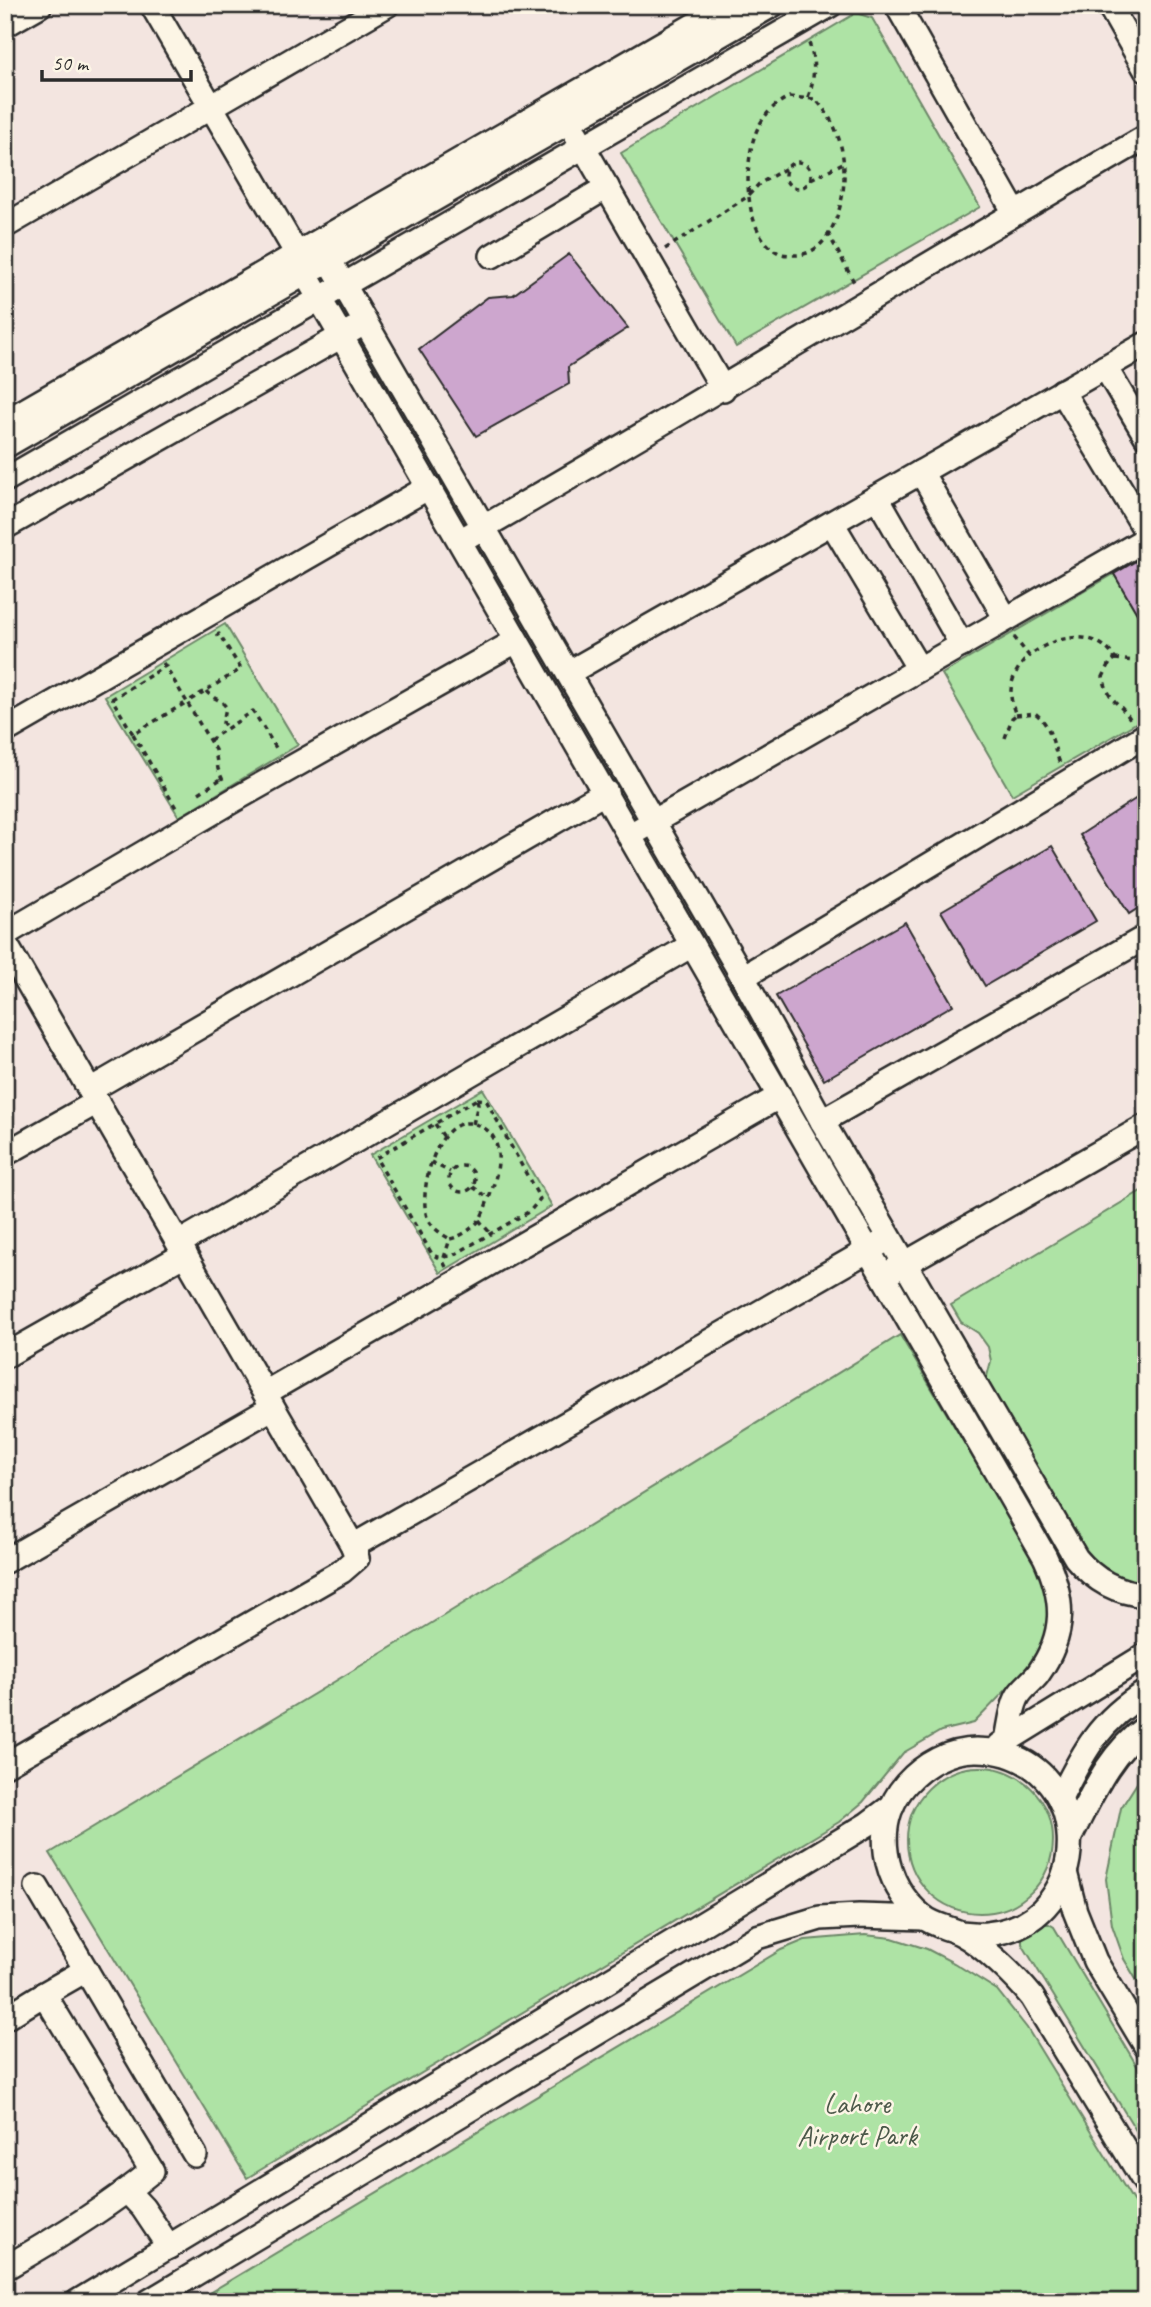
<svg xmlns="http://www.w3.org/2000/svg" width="1151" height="2307" font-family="Caveat,sans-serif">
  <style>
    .green { fill: #aee3a5; stroke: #6c8768; stroke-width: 2 }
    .building { fill: #cda6ce; stroke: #2b2b2b; stroke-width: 2 }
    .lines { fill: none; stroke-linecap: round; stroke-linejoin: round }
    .minor-casing { stroke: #2b2b2b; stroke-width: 28 }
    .path { stroke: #2b2b2b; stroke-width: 3.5; stroke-dasharray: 5 5; stroke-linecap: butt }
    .minor { stroke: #fcf5e5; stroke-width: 23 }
    .labels { text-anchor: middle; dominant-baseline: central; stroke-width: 5; stroke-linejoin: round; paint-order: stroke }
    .park-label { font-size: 28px; fill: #4c594a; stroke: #fcf5e5 }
  </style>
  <rect width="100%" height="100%" fill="#f3e5e0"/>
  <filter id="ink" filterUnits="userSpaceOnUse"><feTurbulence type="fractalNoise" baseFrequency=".0143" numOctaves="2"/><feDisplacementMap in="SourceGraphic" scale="14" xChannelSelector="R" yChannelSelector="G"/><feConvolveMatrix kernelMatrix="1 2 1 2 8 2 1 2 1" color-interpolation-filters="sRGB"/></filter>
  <g filter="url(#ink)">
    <!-- green -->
    <g class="green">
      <polygon points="856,13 872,18 980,207 736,347 621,153"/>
      <polygon points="1114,574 1146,629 1146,717 1012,795 942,674"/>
      <polygon points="225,624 298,745 179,817 105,696"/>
      <polygon points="483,1089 552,1206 440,1273 370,1155"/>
      <polygon points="1146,1188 1146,1583 1121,1579 1099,1570 1080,1544 986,1380 991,1361 988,1347 978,1333 961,1322 951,1305"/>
      <polygon points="900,1335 1039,1569 1045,1586 1049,1624 1044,1643 1036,1659 974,1723 941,1731 903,1753 863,1802 839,1822 247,2178 50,1853 430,1624"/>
      <circle cx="980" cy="1840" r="73"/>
      <polygon points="1146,1769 1146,1996 1124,1959 1112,1925 1106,1879 1121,1808"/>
      <polygon points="1042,1924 1049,1924 1054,1927 1146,2081 1146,2147 1022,1944 1022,1938"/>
      <polygon points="865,1935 892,1938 927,1949 954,1963 997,1990 1027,2028 1146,2222 1146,2302 194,2302 781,1950 805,1940"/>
    </g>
    <!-- building -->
    <g class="building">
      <polygon points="569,254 628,328 568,367 569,384 476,436 419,349 488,297 513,295"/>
      <polygon points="1146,555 1146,629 1114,574"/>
      <polygon points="1146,792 1146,903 1129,914 1080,835"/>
      <polygon points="1052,846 1096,921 985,986 941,911"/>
      <polygon points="905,922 953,1005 824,1080 776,996"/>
    </g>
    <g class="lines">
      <defs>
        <g id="minor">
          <polyline points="152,5 297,254 729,5"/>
          <polyline points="897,5 1015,213"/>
          <polyline points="1109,5 1146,70"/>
          <polyline points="5,25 40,5"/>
          <polyline points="576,134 723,389"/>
          <polyline points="5,226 387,5"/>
          <polyline points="492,256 607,187"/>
          <path d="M330,261L743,977L822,1121L1076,1558C1095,1581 1116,1592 1146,1595"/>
          <path d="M306,275C555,701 797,1131 1045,1557C1065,1600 1066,1634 1038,1674C1032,1682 1021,1689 1017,1698C1011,1710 1010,1727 1007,1740"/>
          <polyline points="1105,367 1146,436"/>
          <polyline points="1062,391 1146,531"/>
          <polyline points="5,422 297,254 305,268"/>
          <polyline points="5,446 772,5"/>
          <polyline points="921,472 1006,619"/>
          <polyline points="5,480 830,5"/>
          <polyline points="877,497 962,645"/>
          <polyline points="832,523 919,669"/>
          <polyline points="5,527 354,329"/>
          <path d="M470,535C697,405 919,268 1146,137"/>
          <polyline points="568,673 1146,344"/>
          <polyline points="5,731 429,487"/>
          <polyline points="639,830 1146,539"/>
          <polyline points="5,934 234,800 516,641"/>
          <polyline points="5,943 353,1546 881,1243"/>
          <polyline points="743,977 1146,735"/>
          <polyline points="90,1090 606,792"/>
          <polyline points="822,1121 1146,937"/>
          <polyline points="5,1154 97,1102"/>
          <polyline points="179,1243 692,945"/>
          <polyline points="892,1271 1146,1126"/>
          <polyline points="5,1356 185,1254"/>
          <polyline points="265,1393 780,1096"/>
          <polyline points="5,1561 272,1408"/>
          <polyline points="1000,1745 1146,1655"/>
          <polyline points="5,1765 342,1571 357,1558 353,1546"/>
          <path d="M1060,1799C1083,1752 1099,1721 1146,1692"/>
          <path d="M1070,1837C1091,1797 1108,1754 1146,1727"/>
          <polyline points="1065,1872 1075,1911 1095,1961 1146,2046"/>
          <polyline points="37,1887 195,2155"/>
          <path d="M960,1933C968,1933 978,1935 987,1934C1100,1923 1097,1751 976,1750C949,1750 924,1764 906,1784C871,1824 883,1885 922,1916C934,1926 948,1927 960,1933C983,1945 1016,1977 1032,1997L1146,2184"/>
          <polyline points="44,1994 86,1970"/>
          <path d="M5,2018L44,1994L152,2171C107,2208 56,2239 5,2268"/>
          <polyline points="127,2191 143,2208 169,2247"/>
          <polyline points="77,2302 868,1824 892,1806"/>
          <polyline points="148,2302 757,1937 820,1918 859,1916 924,1918"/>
        </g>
      </defs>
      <!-- minor casing -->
      <use href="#minor" class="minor-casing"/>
      <!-- path -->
      <g class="path">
        <path d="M789,97L815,99C840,125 847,157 843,192C839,218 826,255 795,255C791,255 783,255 779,253C748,237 745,186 750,156C753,131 765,108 789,97Z"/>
        <path d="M808,97C815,79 816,59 808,41"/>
        <circle cx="798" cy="175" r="13"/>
        <polyline points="811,179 845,162"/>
        <polyline points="828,233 855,284"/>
        <polyline points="665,249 747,197 759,184 788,167"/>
        <path d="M1014,637L1029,656C1054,635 1097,627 1115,659L1110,663L1103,677C1110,705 1120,701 1132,722"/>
        <polyline points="1115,659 1135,661"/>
        <polyline points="163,663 187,702 241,669 219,634 216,636"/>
        <polyline points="167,665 112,699 133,734 187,702 215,750 218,769 224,783"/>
        <path d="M206,691C212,699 221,699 226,707L223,723L227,728"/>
        <path d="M1016,715L1035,713C1052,726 1052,744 1060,763"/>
        <polyline points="133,734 176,808 178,807"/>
        <path d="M1005,738L1012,718L1016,715C1006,692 1011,673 1029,656"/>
        <polyline points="210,740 253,711 278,751"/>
        <polyline points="199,793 221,779"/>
        <polygon points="477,1099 486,1100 540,1199 530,1211 452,1256 437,1257 432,1254 376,1158"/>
        <polyline points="435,1124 444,1137"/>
        <polyline points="473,1124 478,1104 477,1099"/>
        <polyline points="431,1162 450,1172"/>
        <circle cx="462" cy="1179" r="13"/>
        <polyline points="473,1187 488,1198"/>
        <polyline points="479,1220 491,1234"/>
        <path d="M446,1267L443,1261L450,1239C460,1237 470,1230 477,1223C483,1216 485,1207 489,1198C498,1175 509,1134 475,1124C437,1113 418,1191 427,1217C431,1227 441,1234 450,1239"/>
      </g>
      <!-- minor -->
      <use href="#minor" class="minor"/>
    </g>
  </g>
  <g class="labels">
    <!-- park labels -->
    <g class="park-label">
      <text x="857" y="2103">Lahore<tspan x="857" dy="32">Airport Park</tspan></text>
    </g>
  </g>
  <!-- margin -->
  <rect width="1151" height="2307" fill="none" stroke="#fcf5e5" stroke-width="28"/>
  <rect x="14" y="14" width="1123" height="2279" fill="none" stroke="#2b2b2b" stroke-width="2.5" filter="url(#ink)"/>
  <!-- scale -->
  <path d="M42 70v10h149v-10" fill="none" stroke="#2b2b2b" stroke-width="3.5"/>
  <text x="52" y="70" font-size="21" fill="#2b2b2b" stroke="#fcf5e5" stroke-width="5" paint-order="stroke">50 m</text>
</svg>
